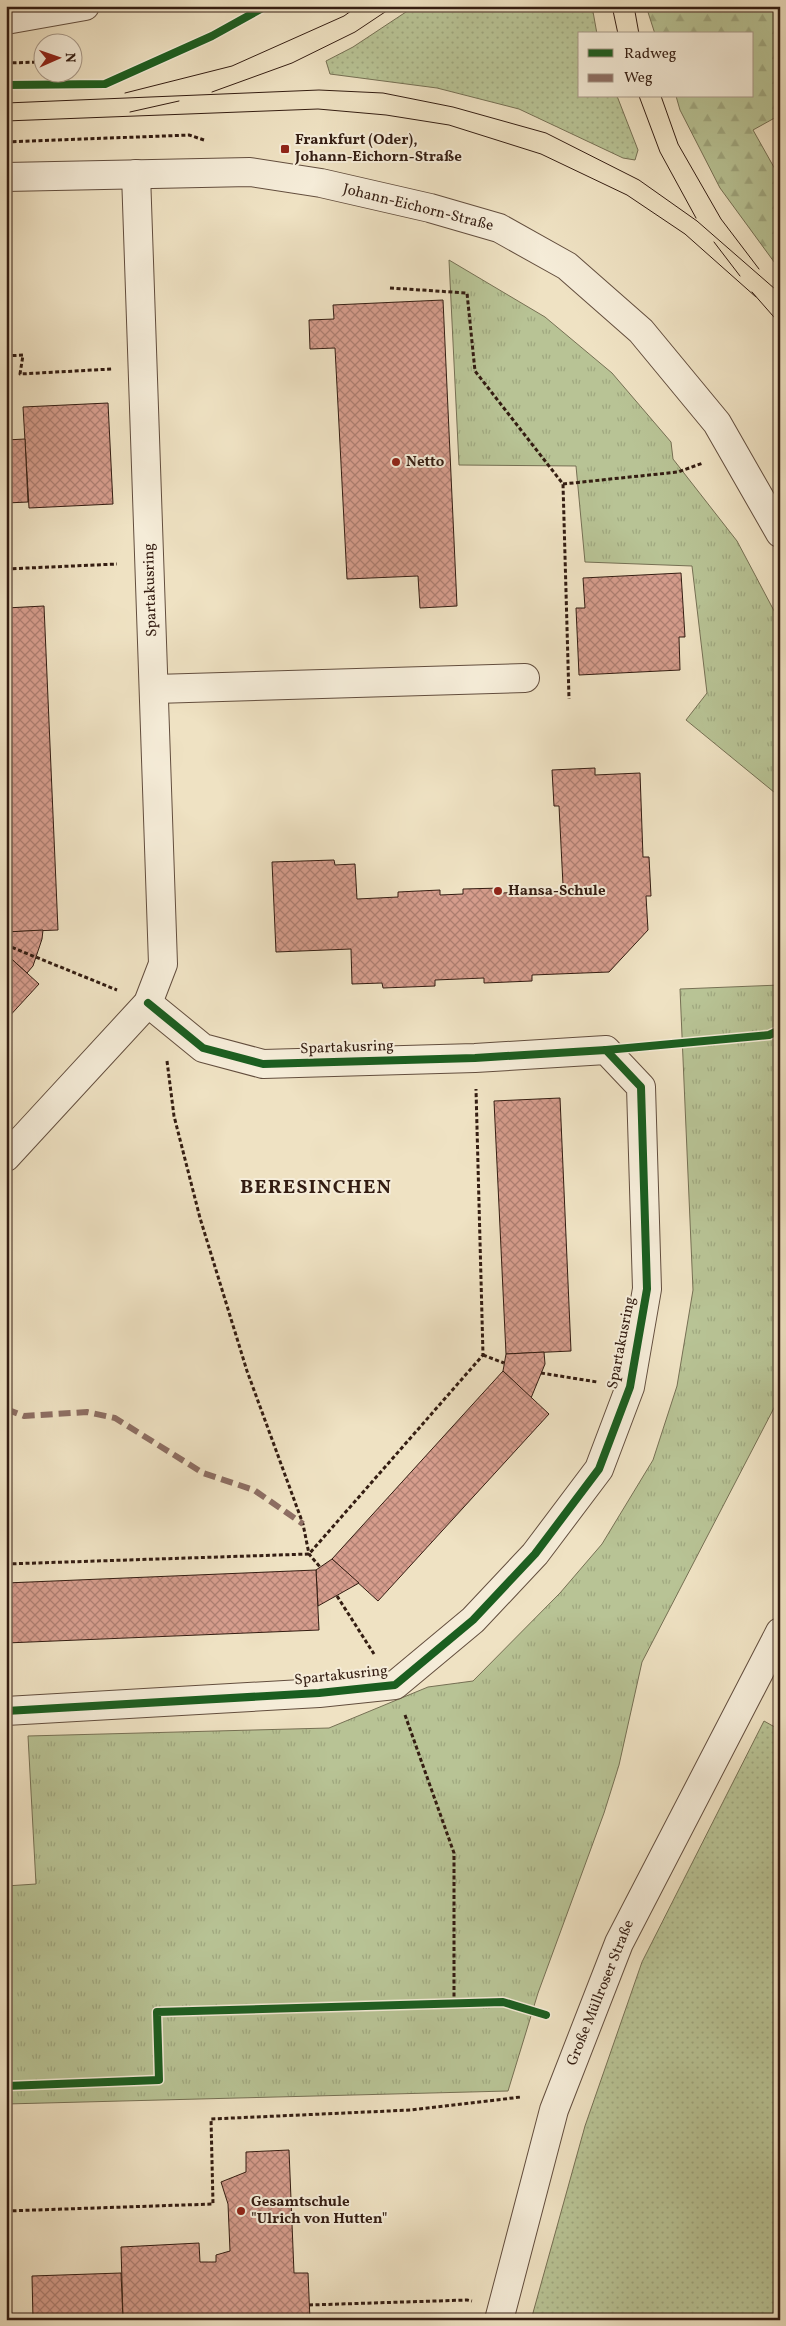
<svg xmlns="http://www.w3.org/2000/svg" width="786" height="2326" font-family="Vollkorn,serif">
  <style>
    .grass { fill: url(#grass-dots); stroke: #767054 }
    .forest { fill: url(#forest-firs); stroke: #767054 }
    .park { fill: url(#park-tufts); stroke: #767054 }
    .building { fill: url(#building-cross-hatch); stroke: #341d12 }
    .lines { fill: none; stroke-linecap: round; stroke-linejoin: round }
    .minor-casing { stroke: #634e3e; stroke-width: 30 }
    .path { stroke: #341d12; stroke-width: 3; stroke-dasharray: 4 2.5; stroke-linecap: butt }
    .minor { stroke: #f5ecd8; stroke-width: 28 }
    .tram { stroke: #341d12; stroke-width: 1 }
    .quiet { stroke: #8d6e63; stroke-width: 6; stroke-dasharray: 12 6; stroke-linecap: butt }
    .cycleway-casing { stroke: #f5ecd8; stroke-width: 11 }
    .cycleway { stroke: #1b5e20; stroke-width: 8 }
    .poi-dot { fill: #8f2418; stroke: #f5ecd8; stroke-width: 2 }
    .labels { text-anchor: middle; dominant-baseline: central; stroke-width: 4; stroke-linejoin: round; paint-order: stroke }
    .poi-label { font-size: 15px; font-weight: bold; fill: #341d12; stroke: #f5ecd8; text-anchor: start }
    .street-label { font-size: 15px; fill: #341d12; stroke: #f5ecd8 }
    .district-label { font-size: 20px; font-weight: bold; letter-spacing: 1px; fill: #341d12; stroke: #f5ecd8 }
  </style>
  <defs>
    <pattern id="grass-dots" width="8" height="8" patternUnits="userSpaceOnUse" patternTransform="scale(1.25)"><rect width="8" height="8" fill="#b8c395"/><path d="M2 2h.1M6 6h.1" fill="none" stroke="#9fa77f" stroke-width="1.8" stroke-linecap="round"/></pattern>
    <pattern id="forest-firs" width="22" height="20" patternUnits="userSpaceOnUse" patternTransform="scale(1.25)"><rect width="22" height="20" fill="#b8c395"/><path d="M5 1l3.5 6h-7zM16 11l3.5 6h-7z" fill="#9fa77f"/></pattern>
    <pattern id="park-tufts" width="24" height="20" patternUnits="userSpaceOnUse" patternTransform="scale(1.25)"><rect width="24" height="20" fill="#b8c395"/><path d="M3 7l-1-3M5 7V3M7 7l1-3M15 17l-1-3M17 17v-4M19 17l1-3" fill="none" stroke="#9fa77f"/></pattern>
    <pattern id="building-cross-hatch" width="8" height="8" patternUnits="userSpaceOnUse" patternTransform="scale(1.25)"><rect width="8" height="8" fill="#d69d8d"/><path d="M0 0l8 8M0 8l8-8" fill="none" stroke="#ae7f72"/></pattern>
  </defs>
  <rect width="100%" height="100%" fill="#efe2c3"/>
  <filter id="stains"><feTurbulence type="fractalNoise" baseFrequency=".004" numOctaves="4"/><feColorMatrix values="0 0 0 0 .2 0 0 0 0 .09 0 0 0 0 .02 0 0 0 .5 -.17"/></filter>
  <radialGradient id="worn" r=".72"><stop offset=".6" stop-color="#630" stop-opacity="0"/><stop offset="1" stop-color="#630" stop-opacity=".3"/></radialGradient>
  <!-- grass -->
  <g class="grass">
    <polygon points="415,6 592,6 597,34 580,34 580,96 617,96 638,150 635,160 623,158 519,109 437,88 330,74 326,61 353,47"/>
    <polygon points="764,1721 780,1730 780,2320 531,2320 585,2126 642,1962"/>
  </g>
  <!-- forest -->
  <polygon class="forest" points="646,6 780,6 780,115 753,130 780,178 780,270 720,188 680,110 676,96 752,96 752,34 655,34"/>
  <!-- park -->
  <g class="park">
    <polygon points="449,260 545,317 612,373 671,442 673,459 737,541 780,622 780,797 686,720 707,693 692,566 585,562 576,466 459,465"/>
    <polygon points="780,985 780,1408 775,1406 642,1662 619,1765 604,1813 538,1993 508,2091 6,2104 6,1886 36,1884 28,1736 329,1728 428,1687 473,1681 560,1593 602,1544 653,1460 677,1386 693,1290 680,989"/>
  </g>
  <!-- building -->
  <g class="building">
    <polygon points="443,300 457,606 420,608 418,576 347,579 335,348 310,349 309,320 334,319 333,305"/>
    <polygon points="108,403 113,504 29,508 23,407"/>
    <polygon points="25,439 28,502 6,503 6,440"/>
    <polygon points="681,573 685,637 679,637 680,670 579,675 576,608 585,608 583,578"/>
    <polygon points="44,606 58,930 6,932 6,608"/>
    <polygon points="595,768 595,775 640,773 643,857 649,857 651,896 646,896 648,930 609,972 532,975 532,981 484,983 484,978 435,980 435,986 383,988 382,983 352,984 351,949 276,952 272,862 334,860 335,865 355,864 357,899 398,897 398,892 440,890 440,895 463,894 463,889 502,888 502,893 556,891 563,885 559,806 554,806 552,770"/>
    <polygon points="43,930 42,939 33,966 27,973 6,954 6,932"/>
    <polygon points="6,954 39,984 6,1020"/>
    <polygon points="560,1098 571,1351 506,1354 494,1101"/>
    <polygon points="544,1352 545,1364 531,1398 503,1371 506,1354"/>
    <polygon points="503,1371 549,1414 378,1601 332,1559"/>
    <polygon points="332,1559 359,1583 318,1606 316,1570"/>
    <polygon points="316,1570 319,1630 6,1643 6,1583"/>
    <polygon points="289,2150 294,2273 308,2273 310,2320 123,2320 121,2247 199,2243 200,2262 216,2262 216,2255 230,2251 228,2204 221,2182 246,2172 246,2152"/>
    <polygon points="121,2273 123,2320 33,2320 32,2276"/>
  </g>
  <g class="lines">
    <defs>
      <g id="minor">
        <polyline points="6,20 85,6"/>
        <polyline points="6,177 250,172 321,183 430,208 499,228 567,266 641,331 717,423 780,533"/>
        <polyline points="155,689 525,678"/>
        <polyline points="6,1157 148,1003 163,964 136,174"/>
        <polyline points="6,1711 319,1693 395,1685 473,1620 535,1554 599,1469 630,1387 647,1289 641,1087 606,1050 475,1058 263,1064 203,1048 148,1003"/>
        <polyline points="499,2320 554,2110 619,1943 780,1632"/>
      </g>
    </defs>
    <!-- minor casing -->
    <use href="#minor" class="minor-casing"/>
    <!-- path -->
    <g class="path">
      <polyline points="6,63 42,62"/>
      <polyline points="6,142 189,135 204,140"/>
      <polyline points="390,288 467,293 475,371 563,484 569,699"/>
      <polyline points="6,356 23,355 20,374 112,369"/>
      <polyline points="563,484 678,472 703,463"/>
      <polyline points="6,569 117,564"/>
      <polyline points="6,945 117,990"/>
      <polyline points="167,1061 174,1116 200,1218 247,1371 303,1524 309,1554 320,1567"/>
      <polyline points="483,1355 504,1363"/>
      <polyline points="541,1373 597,1382"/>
      <polyline points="6,1564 309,1554 483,1355 476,1089"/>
      <polyline points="337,1596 374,1654"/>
      <polyline points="405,1715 454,1853 454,2002"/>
      <polyline points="6,2211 213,2204 211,2119 411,2110 521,2097"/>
      <polyline points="309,2305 467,2300 472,2301"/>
    </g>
    <!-- minor -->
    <use href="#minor" class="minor"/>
    <!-- tram -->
    <g class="tram">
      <polyline points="612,6 618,34"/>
      <polyline points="634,6 639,34"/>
      <polyline points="212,92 292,63 355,32 394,6"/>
      <polyline points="125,93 232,66 344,16 358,6"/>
      <polyline points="639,96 660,152 696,218"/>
      <polyline points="661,96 678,144 721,219 759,269"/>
      <polyline points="6,103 319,90 383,93 453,107 546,133 639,180 697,221 775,289"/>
      <polyline points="130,112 179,101"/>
      <polyline points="6,121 318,109 386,115 449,125 541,154 627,195 685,234 756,297"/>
      <polyline points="714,242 740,276"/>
      <polyline points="752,292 780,324"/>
    </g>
    <!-- quiet -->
    <polyline class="quiet" points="6,1409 24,1416 87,1412 115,1418 203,1473 254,1490 303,1524"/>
    <defs>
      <g id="cycleway">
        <polyline points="6,85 105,84 212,36 266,6"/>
        <polyline points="606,1050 769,1035 780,1030"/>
        <polyline points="6,1711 319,1693 395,1685 473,1620 535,1554 599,1469 630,1387 647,1289 641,1087 606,1050 475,1058 263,1064 203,1048 148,1003"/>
        <polyline points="6,2086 159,2080 157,2012 503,2002 546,2015"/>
      </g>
    </defs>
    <!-- cycleway casing -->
    <use href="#cycleway" class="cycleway-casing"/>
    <!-- cycleway -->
    <use href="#cycleway" class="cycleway"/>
  </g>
  <!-- markers -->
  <g class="poi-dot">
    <rect x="280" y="144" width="10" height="10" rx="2.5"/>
    <circle cx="396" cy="462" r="5"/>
    <circle cx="498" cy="891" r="5"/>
    <circle cx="241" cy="2211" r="5"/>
  </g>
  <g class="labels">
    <!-- poi labels -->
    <g class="poi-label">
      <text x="295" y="140">Frankfurt (Oder),<tspan x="295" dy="17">Johann-Eichorn-Straße</tspan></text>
      <text x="406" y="462">Netto</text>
      <text x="508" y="891">Hansa-Schule</text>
      <text x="251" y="2202">Gesamtschule<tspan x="251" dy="17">"Ulrich von Hutten"</tspan></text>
    </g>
    <!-- street labels -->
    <g class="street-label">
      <text transform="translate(418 208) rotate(14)">Johann-Eichorn-Straße</text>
      <text transform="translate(151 590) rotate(-92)">Spartakusring</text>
      <text transform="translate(347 1048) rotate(-2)">Spartakusring</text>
      <text transform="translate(622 1343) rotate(-79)">Spartakusring</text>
      <text transform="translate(341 1676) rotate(-6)">Spartakusring</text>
      <text transform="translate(601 1993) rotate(-68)">Große Müllroser Straße</text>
    </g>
    <!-- district labels -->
    <g class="district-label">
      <text x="316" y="1188">BERESINCHEN</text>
    </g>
  </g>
  <!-- margin -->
  <rect width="786" height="2326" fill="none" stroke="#efe2c3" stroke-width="25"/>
  <rect x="8" y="8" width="771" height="2311" fill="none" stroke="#341d12" stroke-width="2.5"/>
  <rect x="12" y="12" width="761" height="2301" fill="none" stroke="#341d12"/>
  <!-- legend -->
  <rect x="578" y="32" width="175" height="65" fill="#f5ecd8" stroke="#a89989"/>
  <rect x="588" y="49" width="25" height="8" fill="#1b5e20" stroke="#a89989"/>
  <text x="624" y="58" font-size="15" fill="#341d12">Radweg</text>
  <rect x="588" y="74" width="25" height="8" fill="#8d6e63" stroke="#a89989"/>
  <text x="624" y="82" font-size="15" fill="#341d12">Weg</text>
  <!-- north arrow -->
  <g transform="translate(58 58) rotate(88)"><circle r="24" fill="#f5ecd8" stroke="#a89989"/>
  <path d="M0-4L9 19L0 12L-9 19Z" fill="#8f2418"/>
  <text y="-8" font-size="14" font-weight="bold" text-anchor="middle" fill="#341d12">N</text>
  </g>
  <rect width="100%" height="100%" filter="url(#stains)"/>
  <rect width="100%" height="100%" fill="url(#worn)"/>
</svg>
